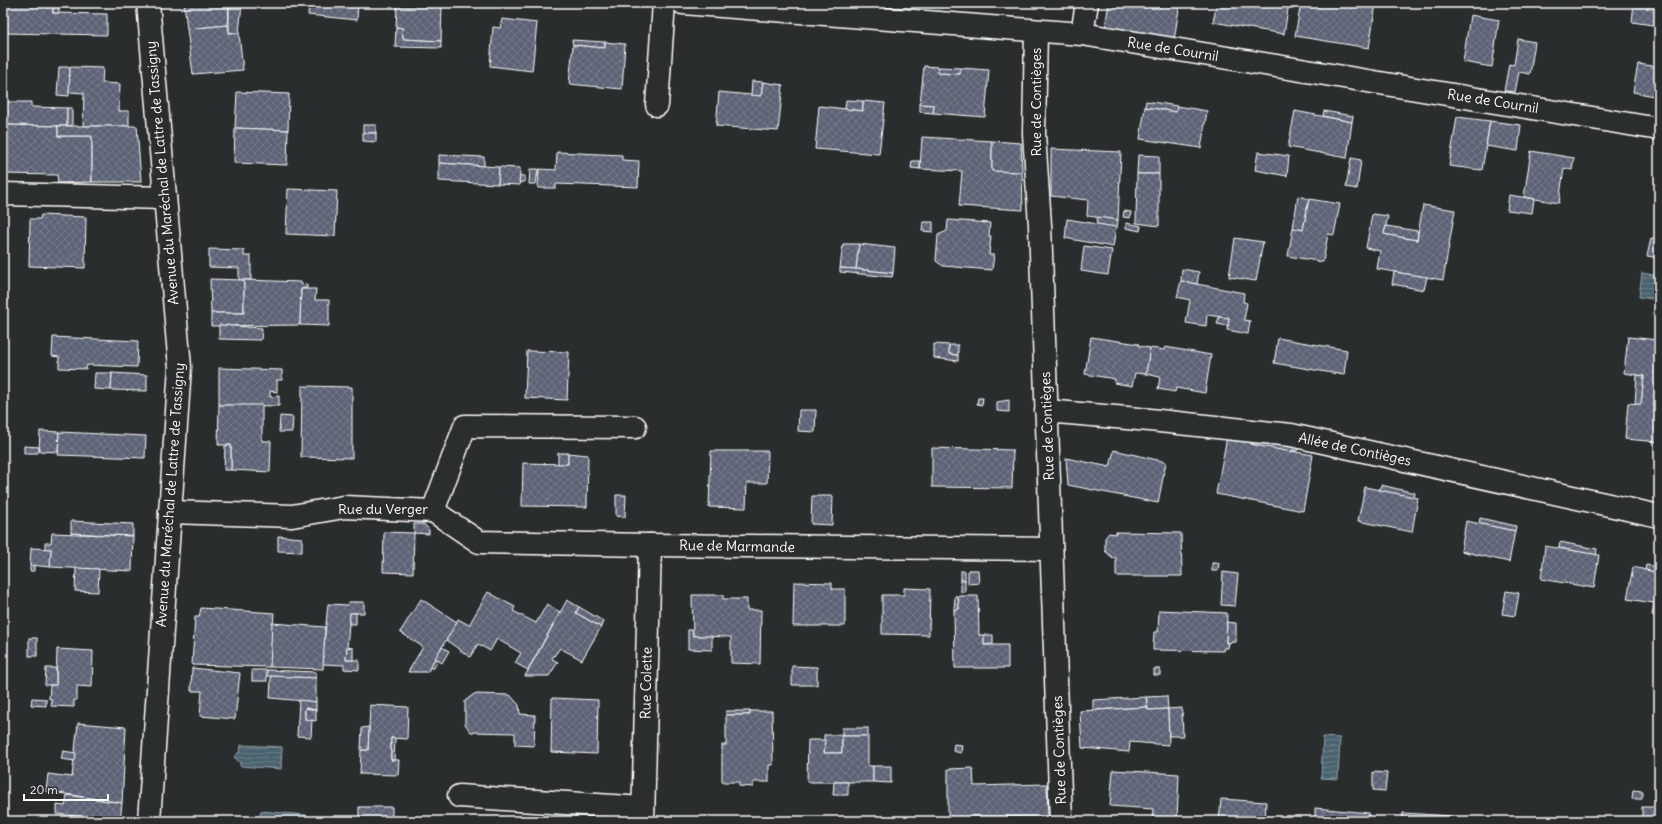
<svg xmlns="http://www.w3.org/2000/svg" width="1662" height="824" font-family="Delius,sans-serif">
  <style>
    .water { fill: url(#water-rules); stroke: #94a2a9 }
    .building { fill: url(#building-cross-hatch); stroke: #fff }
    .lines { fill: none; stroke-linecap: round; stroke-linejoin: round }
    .minor-casing { stroke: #fff; stroke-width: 25 }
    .major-casing { stroke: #fff; stroke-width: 25 }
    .minor { stroke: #2a2d2e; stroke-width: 22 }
    .major { stroke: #2a2d2e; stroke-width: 22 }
    .labels { text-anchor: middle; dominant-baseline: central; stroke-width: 3; stroke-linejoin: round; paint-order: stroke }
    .street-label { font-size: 14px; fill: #fff; stroke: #2a2d2e }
  </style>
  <defs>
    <pattern id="water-rules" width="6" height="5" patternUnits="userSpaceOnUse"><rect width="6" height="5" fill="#4c6470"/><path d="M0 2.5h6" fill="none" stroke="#677b85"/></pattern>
    <pattern id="building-cross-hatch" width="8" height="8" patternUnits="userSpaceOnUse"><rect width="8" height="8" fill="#5d6476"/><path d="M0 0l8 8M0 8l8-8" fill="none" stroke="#757b8b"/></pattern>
  </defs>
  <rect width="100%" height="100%" fill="#2a2d2e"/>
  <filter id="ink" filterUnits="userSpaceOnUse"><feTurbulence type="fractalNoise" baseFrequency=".025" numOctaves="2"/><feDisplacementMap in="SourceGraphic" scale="8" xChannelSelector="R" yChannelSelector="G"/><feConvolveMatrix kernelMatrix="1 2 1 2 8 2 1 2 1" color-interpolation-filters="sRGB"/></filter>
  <g filter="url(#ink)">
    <!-- water -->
    <g class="water">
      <polygon points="1642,273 1659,276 1659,300 1639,297"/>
      <polygon points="1323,737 1340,738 1338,779 1321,778"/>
      <polygon points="241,745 282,747 281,769 240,766 240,763 234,757 240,751"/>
      <polygon points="261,811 306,815 306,821 254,821 255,818 260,816"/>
    </g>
    <!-- building -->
    <g class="building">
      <polygon points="7,3 53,3 53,13 107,14 107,35 4,33"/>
      <rect x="53" y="3" width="6" height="10"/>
      <polygon points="184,3 229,3 228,25 187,29"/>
      <polygon points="229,3 242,3 239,33 229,33"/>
      <polygon points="309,3 358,3 357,20 308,15"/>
      <polygon points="1109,3 1180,3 1174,40 1105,27"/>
      <polygon points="1217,3 1289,3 1284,34 1213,22"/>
      <polygon points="1301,3 1376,3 1369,48 1295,36"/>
      <polygon points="1634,3 1659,3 1659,26 1632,22"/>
      <polygon points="397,6 442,6 441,41 403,39 402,28 396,27"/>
      <polygon points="1470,15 1499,20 1492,67 1463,62"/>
      <polygon points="502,19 537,23 532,71 490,66 493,27 500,28"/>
      <polygon points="228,25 229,33 239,33 243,70 193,74 187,29"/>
      <polygon points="396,27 402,28 403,39 441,41 441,48 395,47"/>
      <polygon points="1518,39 1535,42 1530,74 1519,72 1515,92 1504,91 1509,64 1514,65"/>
      <polygon points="572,40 605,42 605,48 573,45"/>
      <polygon points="605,42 625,44 622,89 569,84 573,45 605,48"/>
      <polygon points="1638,64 1659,67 1659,97 1633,92"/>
      <polygon points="924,66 938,67 938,73 960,74 960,68 989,70 985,117 933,113 934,105 920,104"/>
      <polygon points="59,67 70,67 69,96 57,95"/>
      <polygon points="70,67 103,68 102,83 120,84 119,111 129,111 129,126 83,126 84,93 69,92"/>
      <polygon points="938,67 960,68 960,74 938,73"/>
      <polygon points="752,81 763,82 761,96 751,96"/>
      <polygon points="763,82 783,85 778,131 716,126 719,92 761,96"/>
      <polygon points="237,92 289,94 288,130 235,128"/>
      <polygon points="846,100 863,101 863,111 845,109"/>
      <polygon points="863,101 885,103 879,154 815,149 819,106 863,111"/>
      <polygon points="1146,101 1177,106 1176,112 1145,107"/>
      <polygon points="3,102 31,102 31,107 67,108 67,126 3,125"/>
      <polygon points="920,104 934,105 933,113 920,112"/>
      <polygon points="1177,106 1207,111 1201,148 1140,139 1145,107 1176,112"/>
      <rect x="67" y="108" width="5" height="18"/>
      <polygon points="1295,111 1352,122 1347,158 1288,147"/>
      <polygon points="1324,111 1353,116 1352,122 1323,116"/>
      <polygon points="1457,117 1490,121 1482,170 1449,166"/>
      <polygon points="1490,121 1521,125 1518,151 1486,146"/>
      <polygon points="3,125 58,126 58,136 92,136 92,182 58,183 57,175 3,174"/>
      <rect x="363" y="125" width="13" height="8"/>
      <polygon points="58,126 137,126 141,182 92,182 92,136 58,136"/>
      <polygon points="235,128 288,130 287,165 234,163"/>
      <polygon points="363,133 376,133 376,142 363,141"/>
      <polygon points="922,137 992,141 992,171 1022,172 1023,210 959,206 962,171 920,169"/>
      <polygon points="992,141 1021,143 1022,172 992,171"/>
      <polygon points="1051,149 1121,152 1118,220 1087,216 1088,200 1051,196"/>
      <polygon points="1531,151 1574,158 1572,170 1564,168 1559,203 1524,197"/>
      <polygon points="557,152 622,155 622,160 639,161 638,187 556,184 556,188 538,188 539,169 556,170"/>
      <polygon points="1258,152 1289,156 1287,176 1255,170"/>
      <polygon points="439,155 484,157 484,166 439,163"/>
      <polygon points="1138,155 1159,156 1159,174 1137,174"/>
      <polygon points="1351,158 1361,160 1357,189 1346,187"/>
      <polygon points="912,161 920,161 920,169 911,168"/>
      <polygon points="439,163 499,167 498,184 439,181"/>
      <polygon points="499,167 520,168 520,185 498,184"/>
      <polygon points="530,169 538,169 536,184 529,184"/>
      <polygon points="1137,174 1159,174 1159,226 1136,223"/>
      <polygon points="520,176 525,176 525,182 519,182"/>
      <polygon points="288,189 337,191 335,236 286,234"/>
      <polygon points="1509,195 1534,199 1532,213 1507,210"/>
      <polygon points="1298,196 1309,199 1303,230 1293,228"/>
      <polygon points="1309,199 1340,204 1334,235 1328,234 1323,262 1288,256 1293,228 1303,230"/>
      <polygon points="1423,205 1455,210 1443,280 1377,269 1380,251 1366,248 1372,214 1388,216 1384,234 1417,240"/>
      <polygon points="1124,211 1131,212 1130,218 1123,217"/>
      <polygon points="41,215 86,217 85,268 29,266 30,219 40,219"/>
      <polygon points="1098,217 1118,220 1117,228 1096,224"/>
      <polygon points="1067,219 1116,227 1113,247 1065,238"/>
      <polygon points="948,220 990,223 989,236 991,236 989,255 994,255 992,270 943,266 936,261 938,235 947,231"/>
      <polygon points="923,222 933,222 933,232 922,231"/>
      <polygon points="1126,223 1141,226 1140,231 1126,228"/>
      <polygon points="1386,226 1418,231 1417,240 1384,234"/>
      <polygon points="1235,238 1263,242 1256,281 1229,277"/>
      <polygon points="1651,239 1659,240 1659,258 1647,256"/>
      <polygon points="843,244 859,244 856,269 840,268"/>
      <polygon points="859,244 895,248 893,273 856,269"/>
      <polygon points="1084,246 1112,250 1108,275 1081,271"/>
      <polygon points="209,249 244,250 244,256 251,256 251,280 239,280 239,268 209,267"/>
      <polygon points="840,268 856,269 893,273 892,277 840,272"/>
      <polygon points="1182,269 1199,272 1197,284 1181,281"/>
      <polygon points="1394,272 1427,277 1424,290 1392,284"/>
      <polygon points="210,279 244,280 244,313 211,313"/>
      <polygon points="244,280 301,282 301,284 307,285 307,288 301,289 300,325 211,326 211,313 244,313"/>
      <polygon points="1181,281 1244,293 1243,302 1247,303 1244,320 1250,321 1248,334 1227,330 1229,318 1207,315 1206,326 1186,323 1190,300 1177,297"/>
      <polygon points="301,289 316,289 315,300 329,300 329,326 300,325"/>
      <polygon points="1219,317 1229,318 1228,326 1217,324"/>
      <polygon points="219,325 262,328 261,340 219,339"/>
      <polygon points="53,337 138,341 137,367 87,365 86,369 59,368 59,357 52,356"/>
      <polygon points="1091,337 1139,344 1139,346 1150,348 1146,374 1135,373 1132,386 1114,383 1115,379 1085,374"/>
      <polygon points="1628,337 1659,340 1659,442 1625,439 1628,403 1641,404 1644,376 1624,373"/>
      <polygon points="1278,338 1347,350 1344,375 1274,363"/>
      <polygon points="934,344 949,345 949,354 958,355 958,361 934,358"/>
      <polygon points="949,345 958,345 958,355 949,354"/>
      <polygon points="1165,347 1211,355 1205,393 1176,388 1175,392 1158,389 1160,377 1146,374 1150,348 1164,350"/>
      <polygon points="527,351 569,352 567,400 525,398"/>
      <polygon points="219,368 282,370 282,380 277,380 277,392 270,391 270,397 279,396 279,406 219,405"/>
      <polygon points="95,373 112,373 111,390 94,389"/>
      <polygon points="112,373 147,375 147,391 111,390"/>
      <polygon points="1637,375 1644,376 1641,404 1635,404"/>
      <polygon points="302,386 352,387 352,458 301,457"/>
      <polygon points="978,398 983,398 982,405 977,404"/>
      <polygon points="1009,400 1009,412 997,411 997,402"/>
      <polygon points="219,405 262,405 262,441 271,441 270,472 231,470 231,445 218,445"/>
      <polygon points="799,410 816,410 815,432 798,431"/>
      <polygon points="280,416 293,417 292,432 279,432"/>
      <polygon points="40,431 59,432 58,452 39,451"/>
      <polygon points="59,432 146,436 145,458 58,455"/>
      <polygon points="1227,437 1251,442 1251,444 1313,455 1303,511 1216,494"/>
      <polygon points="1251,442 1298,447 1297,451 1292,450 1291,452 1251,444"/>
      <polygon points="231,445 231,470 224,470 225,446"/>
      <polygon points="24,446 39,447 39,451 38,453 24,453"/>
      <polygon points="932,448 1013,450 1012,488 932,487"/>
      <polygon points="1114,450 1166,462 1158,503 1068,485 1066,458 1110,467"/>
      <polygon points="711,451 768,451 767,483 747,483 746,508 709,507"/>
      <polygon points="558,453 568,453 568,464 558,465"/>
      <polygon points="568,453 588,455 587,507 522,506 523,463 568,464"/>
      <polygon points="1381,485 1415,493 1414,498 1379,490"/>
      <polygon points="1365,487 1418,498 1412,532 1358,521"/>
      <polygon points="616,495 626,495 625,517 616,516"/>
      <polygon points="812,496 833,496 832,525 811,524"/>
      <polygon points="1480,518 1516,526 1515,531 1479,524"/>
      <polygon points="71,521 133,524 133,536 71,533"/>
      <polygon points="1466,521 1515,531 1509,562 1461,551"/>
      <polygon points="414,524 424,524 429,530 429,534 414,533"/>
      <polygon points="384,532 414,533 413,573 383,572"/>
      <polygon points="1116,532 1181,533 1182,576 1116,576 1116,558 1113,558 1105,551 1105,538 1109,533 1116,534"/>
      <polygon points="52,533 133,536 132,571 50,567 51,549 45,549 45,543 51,543"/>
      <polygon points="278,536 302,538 302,552 278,551"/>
      <polygon points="1560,542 1597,549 1596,555 1559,548"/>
      <polygon points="1545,546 1599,555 1594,588 1541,579"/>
      <polygon points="31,548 51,549 50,567 30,565"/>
      <polygon points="1212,563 1219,563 1218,571 1212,571"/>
      <polygon points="30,565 34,566 34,571 30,571"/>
      <polygon points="1646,565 1659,567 1659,573 1645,570"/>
      <polygon points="1633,567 1659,573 1659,616 1652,615 1654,603 1627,599"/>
      <polygon points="76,568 99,569 98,592 75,591"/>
      <polygon points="968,570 978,570 979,583 968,584"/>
      <rect x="961" y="571" width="4" height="9"/>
      <polygon points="1223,572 1238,574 1235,606 1221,605"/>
      <rect x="961" y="580" width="4" height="12"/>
      <polygon points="794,582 832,583 832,589 845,589 845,626 793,626"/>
      <polygon points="904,588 930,589 929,635 882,634 882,595 904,595"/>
      <polygon points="1506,591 1519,593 1515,616 1502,614"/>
      <polygon points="488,592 515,607 513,611 536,623 547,604 560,612 528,670 515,663 521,653 497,639 490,651 478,644 470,657 446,640 458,619 469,625"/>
      <polygon points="692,595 723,595 723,599 747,599 747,610 761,610 760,664 731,663 731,637 693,636"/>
      <polygon points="955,596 958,596 959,609 954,610"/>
      <polygon points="958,596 978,596 979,635 984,635 984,645 1008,645 1008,668 955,668 954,610 959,609"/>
      <polygon points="421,599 457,622 430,667 428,672 408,672 423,647 400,632"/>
      <polygon points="567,600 579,607 576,613 601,627 582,660 560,648 552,659 558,662 549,676 525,676"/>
      <polygon points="349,602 364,602 364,613 350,613 349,624 346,660 359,660 359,670 344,669 344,665 322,664 328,604 348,605"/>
      <polygon points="579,607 603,621 601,627 576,613"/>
      <polygon points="201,608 274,613 270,667 192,665 195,617 199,617"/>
      <polygon points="1159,610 1227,613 1226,643 1229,642 1228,648 1224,648 1223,651 1153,650 1154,632 1158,632"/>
      <polygon points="350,613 356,613 356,624 349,624"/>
      <polygon points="1227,622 1236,623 1236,642 1226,643"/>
      <polygon points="272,623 325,627 323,669 270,667"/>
      <polygon points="688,630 692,630 693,636 712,636 712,650 688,649"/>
      <polygon points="984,635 993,635 993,644 984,645"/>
      <rect x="29" y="638" width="8" height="18"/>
      <polygon points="347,647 353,648 353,660 346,660"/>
      <polygon points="442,647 449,651 442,663 435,658"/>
      <polygon points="57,649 93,651 92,687 77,686 77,700 74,700 74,707 51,706 52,699 49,699 50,685 56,685"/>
      <polygon points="435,658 439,660 433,669 430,667"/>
      <polygon points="792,666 817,667 817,685 792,685"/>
      <polygon points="46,668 56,668 56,685 45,685"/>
      <polygon points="192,668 240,673 235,719 200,716 202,691 191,691"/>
      <rect x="1154" y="669" width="6" height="6"/>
      <rect x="252" y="670" width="15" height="11"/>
      <polygon points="267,670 316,672 316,678 267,676"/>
      <polygon points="271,676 316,678 316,702 270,698"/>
      <polygon points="474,694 510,695 519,705 520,714 535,715 534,746 515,745 515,733 471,732 465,724 465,701"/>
      <polygon points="1167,696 1168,709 1148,710 1146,697"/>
      <polygon points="1146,697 1147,707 1093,710 1093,700"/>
      <polygon points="32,698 46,699 46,706 31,705"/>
      <polygon points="552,698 598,700 597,754 551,752"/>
      <polygon points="299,700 316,702 316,710 305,708 305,719 312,720 311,737 297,736"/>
      <polygon points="370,705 408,707 407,739 391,738 391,760 399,760 398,775 360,774 361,750 368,750"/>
      <polygon points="1147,707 1148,710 1168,709 1169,745 1130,742 1129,752 1082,748 1080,711"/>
      <polygon points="305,708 316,710 316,721 305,719"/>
      <polygon points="1182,708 1183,736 1169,736 1168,709"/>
      <rect x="726" y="711" width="24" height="4"/>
      <polygon points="750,711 772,711 773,765 769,765 769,782 753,782 753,787 739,786 739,782 722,782 722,745 726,745 726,715 750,715"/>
      <polygon points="78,723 126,727 122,803 46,791 48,774 72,777"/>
      <polygon points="369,727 368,750 361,750 362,728"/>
      <rect x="842" y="728" width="26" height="8"/>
      <rect x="824" y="735" width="18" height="18"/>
      <polygon points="842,736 868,736 868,766 873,766 873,782 807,782 808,740 825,740 824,753 842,753"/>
      <polygon points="391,738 395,739 394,760 391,760"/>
      <polygon points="954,744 962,745 961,753 953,751"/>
      <polygon points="63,751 76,753 75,761 61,759"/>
      <polygon points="873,766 891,766 891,783 873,782"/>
      <polygon points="973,768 974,786 1047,784 1048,817 973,816 972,819 948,819 948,769"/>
      <polygon points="1113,770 1179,774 1177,820 1152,819 1153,809 1110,806"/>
      <polygon points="1373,772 1387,773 1385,791 1373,790"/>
      <polygon points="834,782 848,782 848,795 833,795"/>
      <polygon points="1633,790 1642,791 1642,799 1632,799"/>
      <polygon points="67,795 122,803 120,821 57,814 57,805 65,806"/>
      <polygon points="1221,799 1266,802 1265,821 1219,821"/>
      <polygon points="359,807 392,807 392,820 359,819"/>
      <rect x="1642" y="807" width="17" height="14"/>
      <polygon points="1315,808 1369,813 1369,821 1315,821"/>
      <polygon points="1403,813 1452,816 1452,821 1402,821"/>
      <polygon points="359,819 392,820 392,821 359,821"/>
      <polygon points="1486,819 1510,821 1486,821"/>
    </g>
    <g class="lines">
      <defs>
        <g id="minor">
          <polyline points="683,3 1082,34 1659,129"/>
          <polyline points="1036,31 1034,134 1040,225 1061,821"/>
          <polyline points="1082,34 1087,3"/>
          <polyline points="657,105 664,3"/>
          <polyline points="3,194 165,198"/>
          <polyline points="1046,411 1150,420 1291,435 1659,516"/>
          <polyline points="433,511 479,542 650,545 1051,549"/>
          <polyline points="170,512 292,516 344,507 433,511 465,426 635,427"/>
          <polyline points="459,796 643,808"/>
          <polyline points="643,821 650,545"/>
        </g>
        <polyline id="major" points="148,3 180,367 149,821"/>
      </defs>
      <!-- minor casing -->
      <use href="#minor" class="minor-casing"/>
      <!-- major casing -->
      <use href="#major" class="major-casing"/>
      <!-- minor -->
      <use href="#minor" class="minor"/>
      <!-- major -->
      <use href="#major" class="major"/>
    </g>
  </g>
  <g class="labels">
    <!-- street labels -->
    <g class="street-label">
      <text transform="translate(1173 49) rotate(9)">Rue de Cournil</text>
      <text transform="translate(1493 101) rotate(9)">Rue de Cournil</text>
      <text transform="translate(1036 102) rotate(-90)">Rue de Contièges</text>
      <text transform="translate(162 173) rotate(-95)">Avenue du Maréchal de Lattre de Tassigny</text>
      <text transform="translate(1047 426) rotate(-92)">Rue de Contièges</text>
      <text transform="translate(1355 449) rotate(12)">Allée de Contièges</text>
      <text transform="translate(170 495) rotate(-86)">Avenue du Maréchal de Lattre de Tassigny</text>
      <text x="383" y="509">Rue du Verger</text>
      <text transform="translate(737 546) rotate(1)">Rue de Marmande</text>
      <text transform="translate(646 683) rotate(-89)">Rue Colette</text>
      <text transform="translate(1059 750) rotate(-92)">Rue de Contièges</text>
    </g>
  </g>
  <!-- margin -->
  <rect width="1662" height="824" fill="none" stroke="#2a2d2e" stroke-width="16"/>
  <rect x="8" y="8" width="1646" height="808" fill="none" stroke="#fff" stroke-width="1.5" filter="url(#ink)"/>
  <!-- scale -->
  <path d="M24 794v6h84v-6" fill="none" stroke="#ffffff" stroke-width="2"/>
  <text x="30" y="794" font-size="12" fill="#ffffff" stroke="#2a2d2e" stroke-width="3" paint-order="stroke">20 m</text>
</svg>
